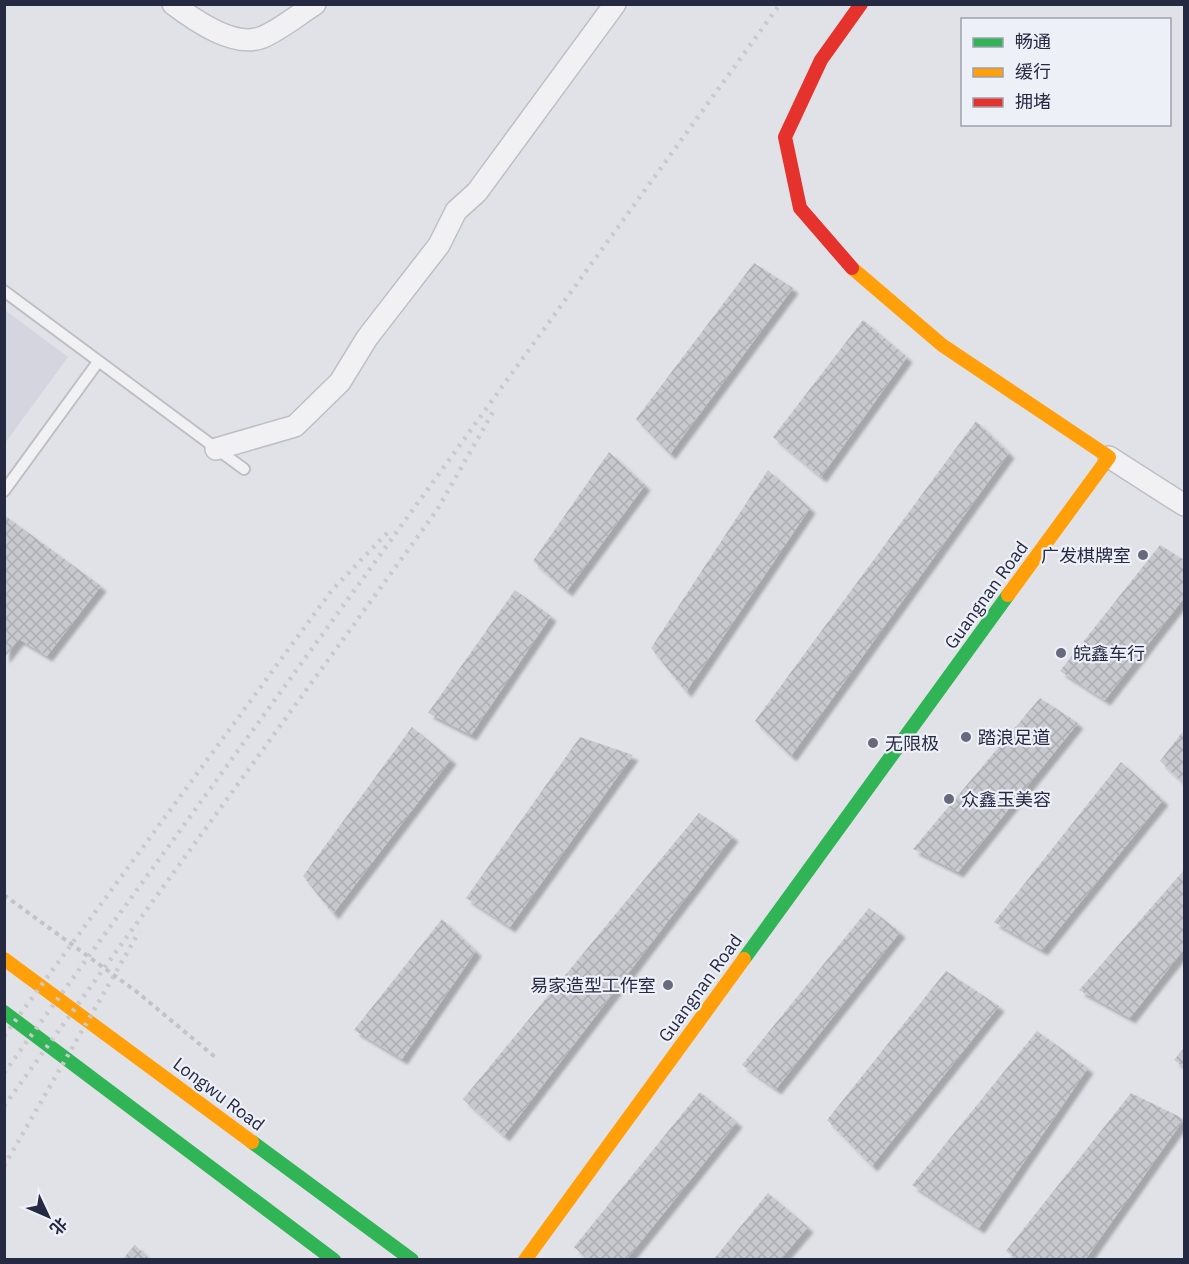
<svg xmlns="http://www.w3.org/2000/svg" width="1189" height="1264" font-family="'IBM Plex Sans','Noto Sans SC',sans-serif">
  <style>
    .built { fill: #d4d5df }
    .building { fill: url(#building-cross-hatch); filter: url(#shadow) }
    .lines { fill: none; stroke-linecap: round; stroke-linejoin: round }
    .lane-casing { stroke: #bebfc5; stroke-width: 14 }
    .street-casing { stroke: #bebfc5; stroke-width: 24 }
    .lane { stroke: #f1f1f3; stroke-width: 10 }
    .street { stroke: #f1f1f3; stroke-width: 21 }
    .fast { stroke: #30b455; stroke-width: 14 }
    .slow { stroke: #ff9f0a; stroke-width: 14 }
    .jam { stroke: #e5322d; stroke-width: 14 }
    .rail { stroke: #cacace; stroke-width: 4.5; stroke-dasharray: 3 6; stroke-linecap: butt }
    .path-bridge { stroke: #c2c3ca; stroke-width: 4; stroke-dasharray: 4.5 4.5; stroke-linecap: butt }
    .poi-dot { fill: #676a7c; stroke: #eef0f7; stroke-width: 2 }
    .labels { text-anchor: middle; dominant-baseline: central; stroke-width: 4.5; stroke-linejoin: round; paint-order: stroke }
    .poi-label { font-size: 18px; fill: #262942; stroke: #eef0f7; text-anchor: start }
    .street-label { font-size: 18px; fill: #262942; stroke: #eef0f7 }
  </style>
  <defs>
    <pattern id="building-cross-hatch" width="8" height="8" patternUnits="userSpaceOnUse" patternTransform="scale(1.5)"><rect width="8" height="8" fill="#c8c9cf"/><path d="M0 0l8 8M0 8l8-8" fill="none" stroke="#acadb3"/></pattern>
    <filter id="shadow"><feDropShadow dx="5.5" dy="5.5" stdDeviation="1.5" flood-color="#0004"/></filter>
  </defs>
  <rect width="100%" height="100%" fill="#e1e2e7"/>
  <!-- built -->
  <polygon class="built" points="5,310 68,357 5,443"/>
  <!-- building -->
  <g class="building">
    <polygon points="754,263 793,288 670,454 636,419"/>
    <polygon points="863,320 907,357 821,477 773,437"/>
    <polygon points="976,421 1009,453 791,756 755,721"/>
    <polygon points="609,452 645,485 567,591 533,561"/>
    <polygon points="768,470 810,508 686,692 651,648"/>
    <polygon points="4,515 101,586 47,656 19,639 4,658"/>
    <polygon points="1160,545 1184,560 1184,598 1105,700 1060,671"/>
    <polygon points="515,590 551,616 471,735 428,713"/>
    <polygon points="1040,698 1078,723 958,872 913,849"/>
    <polygon points="412,727 451,759 333,914 303,876"/>
    <polygon points="1184,730 1184,784 1160,761"/>
    <polygon points="580,737 633,755 510,927 466,898"/>
    <polygon points="1121,762 1163,800 1042,950 994,922"/>
    <polygon points="699,813 733,836 504,1136 463,1099"/>
    <polygon points="1184,870 1184,949 1130,1018 1079,990"/>
    <polygon points="869,908 900,932 776,1089 742,1065"/>
    <polygon points="442,919 476,951 402,1059 354,1030"/>
    <polygon points="946,971 999,1006 872,1166 827,1120"/>
    <polygon points="1037,1031 1088,1068 979,1228 912,1185"/>
    <polygon points="1184,1048 1184,1067 1174,1060"/>
    <polygon points="700,1092 737,1122 626,1260 590,1260 574,1247"/>
    <polygon points="1131,1093 1184,1119 1085,1260 1018,1260 1006,1251"/>
    <polygon points="768,1193 808,1227 780,1260 713,1260"/>
    <polygon points="135,1245 150,1260 122,1260"/>
  </g>
  <g class="lines">
    <defs>
      <g id="lane">
        <polyline points="4,291 244,469"/>
        <polyline points="4,491 98,362"/>
      </g>
      <g id="street">
        <path d="M173,4C194,20 235,49 263,37C281,29 298,15 315,4"/>
        <polyline points="216,449 295,426 340,382 367,338 439,245 456,211 477,192 615,4"/>
        <polyline points="1109,457 1184,505"/>
      </g>
    </defs>
    <!-- lane casing -->
    <use href="#lane" class="lane-casing"/>
    <!-- street casing -->
    <use href="#street" class="street-casing"/>
    <!-- lane -->
    <use href="#lane" class="lane"/>
    <!-- street -->
    <use href="#street" class="street"/>
    <!-- fast -->
    <g class="fast">
      <polyline points="744,959 1008,595"/>
      <polyline points="4,1012 334,1260"/>
      <polyline points="252,1142 412,1260"/>
    </g>
    <!-- slow -->
    <g class="slow">
      <polyline points="852,268 942,345 1109,457 1008,595"/>
      <polyline points="4,959 252,1142"/>
      <polyline points="525,1260 744,959"/>
    </g>
    <!-- jam -->
    <polyline class="jam" points="852,268 800,208 785,137 821,60 861,4"/>
    <!-- rail -->
    <g class="rail">
      <polyline points="4,1036 332,590 389,531"/>
      <polyline points="4,1073 780,4"/>
      <polyline points="4,1106 437,510 493,412"/>
      <polyline points="4,1166 139,932"/>
    </g>
    <!-- path-bridge -->
    <polyline class="path-bridge" points="4,895 137,992 215,1057"/>
  </g>
  <!-- markers -->
  <g class="poi-dot">
    <circle cx="1143" cy="555" r="6"/>
    <circle cx="1061" cy="653" r="6"/>
    <circle cx="966" cy="737" r="6"/>
    <circle cx="873" cy="743" r="6"/>
    <circle cx="949" cy="799" r="6"/>
    <circle cx="668" cy="985" r="6"/>
  </g>
  <g class="labels">
    <!-- poi labels -->
    <g class="poi-label">
      <text x="1131" y="555" text-anchor="end">广发棋牌室</text>
      <text x="1073" y="653">皖鑫车行</text>
      <text x="978" y="737">踏浪足道</text>
      <text x="885" y="743">无限极</text>
      <text x="961" y="799">众鑫玉美容</text>
      <text x="656" y="985" text-anchor="end">易家造型工作室</text>
    </g>
    <!-- street labels -->
    <g class="street-label">
      <text transform="translate(986 595) rotate(-54)">Guangnan Road</text>
      <text transform="translate(700 988) rotate(-54)">Guangnan Road</text>
      <text transform="translate(219 1094) rotate(37)">Longwu Road</text>
    </g>
  </g>
  <!-- border -->
  <rect width="1189" height="1264" fill="none" stroke="#262942" stroke-width="12"/>
  <!-- legend -->
  <rect x="961" y="18" width="210" height="108" fill="#eef0f7" stroke="#9ea0af" stroke-width="1.5"/>
  <rect x="973" y="38" width="30" height="9" fill="#30b455" stroke="#9ea0af" stroke-width="1.5"/>
  <text x="1015" y="48" font-size="18" fill="#262942">畅通</text>
  <rect x="973" y="68" width="30" height="9" fill="#ff9f0a" stroke="#9ea0af" stroke-width="1.5"/>
  <text x="1015" y="78" font-size="18" fill="#262942">缓行</text>
  <rect x="973" y="98" width="30" height="9" fill="#e5322d" stroke="#9ea0af" stroke-width="1.5"/>
  <text x="1015" y="108" font-size="18" fill="#262942">拥堵</text>
  <!-- north arrow -->
  <g transform="translate(48 1216) rotate(134)" stroke="#eef0f7" stroke-width="4.5" paint-order="stroke">
  <path d="M0-4.5L10 22L0 15L-10 22Z" fill="#262942"/>
  <text y="-9" font-size="16" font-weight="bold" text-anchor="middle" fill="#262942">北</text>
  </g>
</svg>
